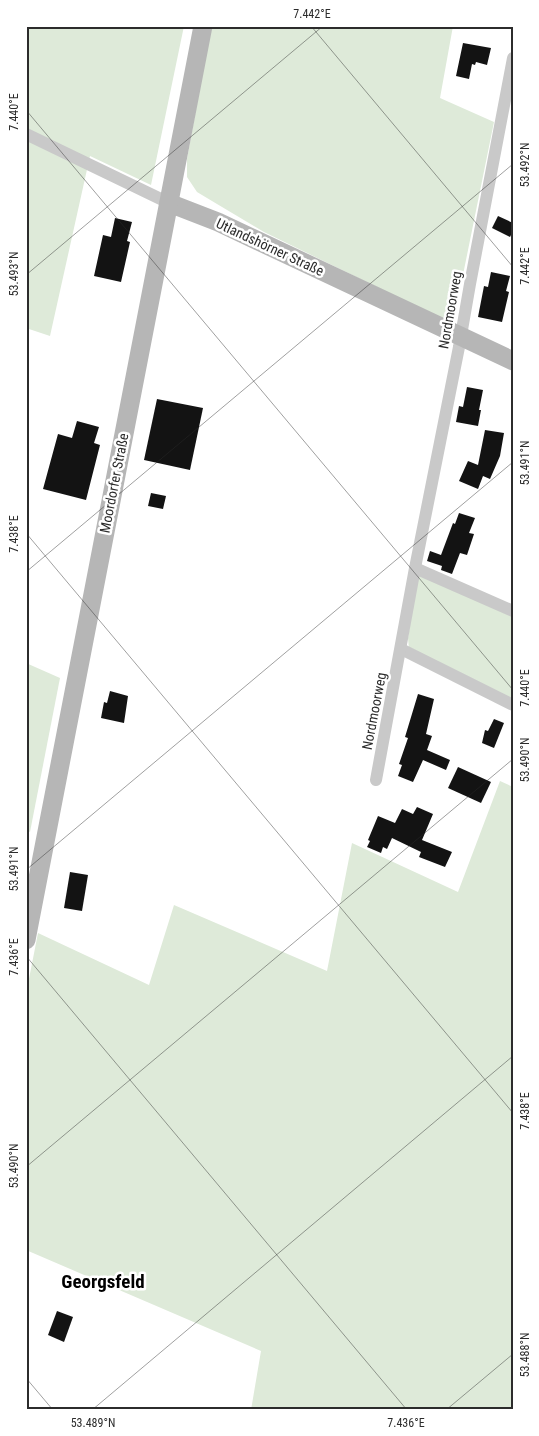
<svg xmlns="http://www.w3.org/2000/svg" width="539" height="1436" font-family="'Roboto Condensed',sans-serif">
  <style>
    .green { fill: #deead9 }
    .building { fill: #131313 }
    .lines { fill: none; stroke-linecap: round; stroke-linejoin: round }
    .street { stroke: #c9c9c9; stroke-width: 12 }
    .secondary { stroke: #b6b6b6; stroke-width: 19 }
    .ticks { fill: none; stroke: #2c2c2c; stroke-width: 1; stroke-opacity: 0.45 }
    .labels { text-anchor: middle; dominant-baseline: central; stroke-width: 5; stroke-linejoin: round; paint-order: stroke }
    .street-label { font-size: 14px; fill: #2c2c2c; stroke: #fff }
    .district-label { font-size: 19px; font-weight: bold; fill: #000; stroke: #fff }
    .neatline { fill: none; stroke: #2c2c2c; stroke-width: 2 }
    .ticks-label { font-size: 12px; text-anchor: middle; fill: #2c2c2c }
  </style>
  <rect width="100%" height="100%" fill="#fff"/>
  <!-- green -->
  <g class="green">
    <polygon points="26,26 184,26 151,185 90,156 50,336 26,328"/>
    <polygon points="211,26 453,26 440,98 494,122 453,324 264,232 217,204 197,192 187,177 187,159"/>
    <polygon points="418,573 513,616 513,700 409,650 408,638"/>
    <polygon points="26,663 60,678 30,832 26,830"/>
    <polygon points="500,781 513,787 513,1410 251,1410 261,1351 26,1250 26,994 38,933 149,985 174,905 327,971 352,843 458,892"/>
  </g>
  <!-- building -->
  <g class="building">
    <polygon points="463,43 491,48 487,65 476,62 475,65 472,64 469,79 456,76"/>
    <polygon points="498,216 513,223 513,231 510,237 492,228"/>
    <polygon points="115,218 132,222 127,241 130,242 121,282 94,276 103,235 111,237"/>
    <polygon points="491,272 510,276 506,291 509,292 502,322 478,317 484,286 488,287"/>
    <polygon points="467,387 483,390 479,410 481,410 478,426 456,422 459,406 463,407"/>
    <polygon points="157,399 203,408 190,470 144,460"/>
    <polygon points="77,421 99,427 94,443 100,445 86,500 43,489 58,434 72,438"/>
    <polygon points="485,430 504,433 500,456 490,479 483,476 478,489 459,481 468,461 478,465"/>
    <polygon points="151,493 166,496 163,509 148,506"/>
    <polygon points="459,513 475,518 469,533 474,534 467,555 460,553 452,574 441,570 442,566 427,561 430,551 441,555 453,523 455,524"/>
    <polygon points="110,691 128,696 124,723 101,718 104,702 107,703"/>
    <polygon points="418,694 434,699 426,734 432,736 427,750 450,760 446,770 423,760 413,782 398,776 402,765 399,764 408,738 405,737"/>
    <polygon points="494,719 504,723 494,748 482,743 485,730 488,731"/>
    <polygon points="458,767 491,782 481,803 448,788"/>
    <polygon points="417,807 433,814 422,840 452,852 445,867 419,857 421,852 392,838 387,849 383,847 381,853 367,847 370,841 368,840 378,816 395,823 402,809 413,814"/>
    <polygon points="70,872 88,875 82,911 64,908"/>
    <polygon points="57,1311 73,1317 64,1342 48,1335"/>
  </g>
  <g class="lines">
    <!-- street -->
    <g class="street">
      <polyline points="26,134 169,203"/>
      <polyline points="415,568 513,611"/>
      <polyline points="401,649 513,705"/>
      <polyline points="376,780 415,568 459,347 470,284 513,58"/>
    </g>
    <!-- secondary -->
    <g class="secondary">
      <polyline points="169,203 218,222 513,361"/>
      <polyline points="26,940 203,26"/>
    </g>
  </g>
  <!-- ticks -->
  <path class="ticks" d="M311,26L513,267M26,110L513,690M26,275L323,26M26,533L513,1113M26,572L513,164M26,870L513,462M26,956L407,1410M26,1167L513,759M26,1378L53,1410M92,1410L513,1056M446,1410L513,1354"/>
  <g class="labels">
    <!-- street labels -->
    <g class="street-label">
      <text transform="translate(270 247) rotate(25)">Utlandshörner Straße</text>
      <text transform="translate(450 310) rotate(-80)">Nordmoorweg</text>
      <text transform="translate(114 483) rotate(-79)">Moordorfer Straße</text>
      <text transform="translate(374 711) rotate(-79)">Nordmoorweg</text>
    </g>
    <!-- district labels -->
    <g class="district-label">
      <text x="103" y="1281">Georgsfeld</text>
    </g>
  </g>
  <!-- border -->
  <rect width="539" height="1436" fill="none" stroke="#ffffff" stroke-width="55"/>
  <rect x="28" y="28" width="484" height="1380" class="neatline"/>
  <g class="ticks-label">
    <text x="312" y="18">7.442°E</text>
    <text transform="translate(14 112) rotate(-90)" y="4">7.440°E</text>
    <text transform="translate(525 165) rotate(-90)" y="4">53.492°N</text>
    <text transform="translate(525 266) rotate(-90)" y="4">7.442°E</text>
    <text transform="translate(14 274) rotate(-90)" y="4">53.493°N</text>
    <text transform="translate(525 463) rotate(-90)" y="4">53.491°N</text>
    <text transform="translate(14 534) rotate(-90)" y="4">7.438°E</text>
    <text transform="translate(525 688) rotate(-90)" y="4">7.440°E</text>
    <text transform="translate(525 760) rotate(-90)" y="4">53.490°N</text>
    <text transform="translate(14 869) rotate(-90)" y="4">53.491°N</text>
    <text transform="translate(14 957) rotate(-90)" y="4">7.436°E</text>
    <text transform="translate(525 1111) rotate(-90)" y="4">7.438°E</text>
    <text transform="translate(14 1166) rotate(-90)" y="4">53.490°N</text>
    <text transform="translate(525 1355) rotate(-90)" y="4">53.488°N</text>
    <text x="93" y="1427">53.489°N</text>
    <text x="406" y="1427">7.436°E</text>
  </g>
</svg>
